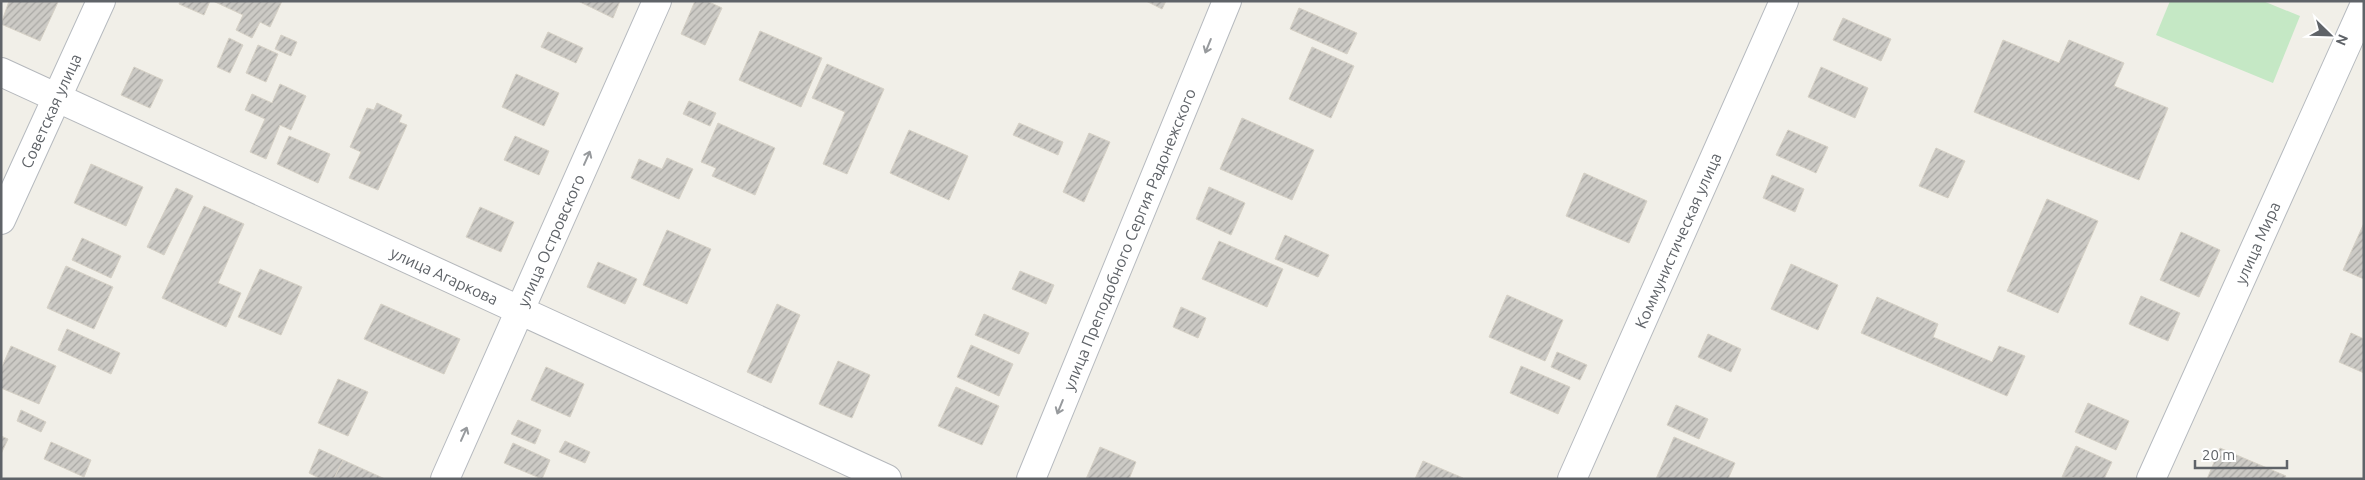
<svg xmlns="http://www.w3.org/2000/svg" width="2365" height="480" font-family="Ubuntu,sans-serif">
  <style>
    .grass { fill: #c5e8c5 }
    .building { fill: url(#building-hatch); stroke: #d6d1c6 }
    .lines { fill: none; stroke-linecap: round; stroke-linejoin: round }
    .street-casing { stroke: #b5b8bc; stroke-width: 30 }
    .secondary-casing { stroke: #b6babf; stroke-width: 30 }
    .street { stroke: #fff; stroke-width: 28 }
    .secondary { stroke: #fff; stroke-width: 28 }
    .oneway { stroke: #979a9d }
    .labels { text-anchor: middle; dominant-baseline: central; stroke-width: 4; stroke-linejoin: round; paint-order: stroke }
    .street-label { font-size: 16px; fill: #5f6368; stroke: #fff }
  </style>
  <defs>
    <pattern id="building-hatch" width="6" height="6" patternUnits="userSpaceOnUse" patternTransform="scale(1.25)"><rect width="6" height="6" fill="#cccac5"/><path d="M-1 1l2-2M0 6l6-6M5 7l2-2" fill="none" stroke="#a9a8a4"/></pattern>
  </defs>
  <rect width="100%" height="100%" fill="#f1efe8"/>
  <!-- grass -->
  <polygon class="grass" points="2170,1 2263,1 2300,16 2273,83 2156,35"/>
  <!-- building -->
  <g class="building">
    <polygon points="9,1 58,2 40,41 1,24"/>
    <polygon points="180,1 210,1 204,15 179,4"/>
    <polygon points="213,1 282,1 270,27 260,22 252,38 236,30 243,15"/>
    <polygon points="578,1 620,1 613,18"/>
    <polygon points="695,1 707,1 722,8 705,45 681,34"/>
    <polygon points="1146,1 1166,1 1162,9"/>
    <polygon points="1299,8 1357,33 1347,54 1290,29"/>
    <polygon points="1843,18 1891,39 1881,61 1833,40"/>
    <polygon points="760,31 822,58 801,107 739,80"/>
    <polygon points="548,32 583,48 576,63 541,47"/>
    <polygon points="281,35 297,42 291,56 275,49"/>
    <polygon points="229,38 243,45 230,73 217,67"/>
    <polygon points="2003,40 2059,63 2069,40 2124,63 2114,86 2168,108 2139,180 1974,112"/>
    <polygon points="258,45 278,54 266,82 246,73"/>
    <polygon points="1312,47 1354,66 1331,118 1289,99"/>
    <polygon points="827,64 884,89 847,174 823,164 845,112 812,98"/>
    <polygon points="134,67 163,80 150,108 121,95"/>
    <polygon points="1821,67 1868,88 1855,118 1808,97"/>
    <polygon points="516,74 559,93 544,126 502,107"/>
    <polygon points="280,84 306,96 291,130 280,125 266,159 250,152 265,119 245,110 252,94 272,103"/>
    <polygon points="689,101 716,113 710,126 683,114"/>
    <polygon points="377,103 402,115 399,122 407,125 378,190 349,178 361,152 350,147 367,108 374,110"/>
    <polygon points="1242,118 1314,150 1292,200 1220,169"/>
    <polygon points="718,123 775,148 755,195 712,176 716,168 701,162"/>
    <polygon points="1019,123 1063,142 1058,155 1013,135"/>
    <polygon points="909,130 968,156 949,200 890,173"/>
    <polygon points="1788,130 1828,147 1816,173 1776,155"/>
    <polygon points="1089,133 1110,142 1084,202 1063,192"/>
    <polygon points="289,136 330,154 318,183 277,164"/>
    <polygon points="515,136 549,151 539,175 504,160"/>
    <polygon points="1936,148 1965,161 1948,198 1919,186"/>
    <polygon points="667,158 693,169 679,199 631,178 639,159 662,169"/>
    <polygon points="91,164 143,187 126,226 74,203"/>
    <polygon points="1584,173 1647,201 1629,243 1566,216"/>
    <polygon points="1772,175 1804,189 1795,212 1763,198"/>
    <polygon points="1209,187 1245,203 1231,235 1196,219"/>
    <polygon points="176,188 193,196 164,255 147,247"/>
    <polygon points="2047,199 2098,221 2058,313 2007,291"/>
    <polygon points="204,206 244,224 218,283 241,293 226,327 162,298"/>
    <polygon points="480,207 514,222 501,252 466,237"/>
    <polygon points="2364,223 2364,279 2343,270"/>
    <polygon points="667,230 711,249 687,304 643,285"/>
    <polygon points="2181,232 2220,250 2199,297 2160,280"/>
    <polygon points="1285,235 1329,255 1318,277 1275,259"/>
    <polygon points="82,238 121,256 111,278 72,260"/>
    <polygon points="1219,241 1283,269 1267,307 1202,279"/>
    <polygon points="598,262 637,279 625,304 587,287"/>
    <polygon points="1791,264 1838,285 1818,330 1771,309"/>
    <polygon points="66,266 113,287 94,329 47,308"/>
    <polygon points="260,269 302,287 281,335 238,317"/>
    <polygon points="1020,271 1054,285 1046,304 1012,289"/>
    <polygon points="1507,295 1563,320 1545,361 1489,337"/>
    <polygon points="2141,296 2180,313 2168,341 2129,324"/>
    <polygon points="1877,297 1938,324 1933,337 1992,362 1999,346 2025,356 2007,396 1861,333"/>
    <polygon points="381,304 460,339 444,374 364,339"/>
    <polygon points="777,304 800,315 771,383 747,372"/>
    <polygon points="1181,307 1206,318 1198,338 1173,327"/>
    <polygon points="984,314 1029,333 1019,354 975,335"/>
    <polygon points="67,329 120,353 111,374 58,350"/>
    <polygon points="2351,333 2364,339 2364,373 2339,362"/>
    <polygon points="1708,334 1741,349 1731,372 1698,357"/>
    <polygon points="971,345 1013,364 999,396 957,377"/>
    <polygon points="11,346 56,366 39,404 1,388 1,369"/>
    <polygon points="1557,352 1587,365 1580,380 1551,367"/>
    <polygon points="838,361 870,375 852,418 819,404"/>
    <polygon points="1521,366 1570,387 1558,414 1510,393"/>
    <polygon points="546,367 584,384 570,417 531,400"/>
    <polygon points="338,379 368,392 348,436 318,423"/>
    <polygon points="956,387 999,406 982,445 938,426"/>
    <polygon points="2088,403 2129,421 2116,450 2075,432"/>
    <polygon points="1676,405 1708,419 1699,439 1667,425"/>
    <polygon points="21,410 46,422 41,432 17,421"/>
    <polygon points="518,420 541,430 535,444 511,434"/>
    <polygon points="1,436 8,439 1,454"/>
    <polygon points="1674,437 1735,463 1728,479 1656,479"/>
    <polygon points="565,441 590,452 585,463 559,452"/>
    <polygon points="51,442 91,460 84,477 44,459"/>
    <polygon points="513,443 550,460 542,479 504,463"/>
    <polygon points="2076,446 2112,462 2104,479 2062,477"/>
    <polygon points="1100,447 1136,462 1129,479 1086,479"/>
    <polygon points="2220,448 2286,476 2284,479 2207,479"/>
    <polygon points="319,449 343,460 334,479 321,479 309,473"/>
    <polygon points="343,460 385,479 334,479"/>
    <polygon points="1423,461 1463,478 1463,479 1415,479"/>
  </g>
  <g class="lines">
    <defs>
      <g id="street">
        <path id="s1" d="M1,72L887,479"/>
      </g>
      <g id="secondary">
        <path id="s2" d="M1,220L101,1"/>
        <path id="s3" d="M445,479L657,1"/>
        <path id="s4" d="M1031,479L1227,1"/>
        <path id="s5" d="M1572,479L1784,1"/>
        <path id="s6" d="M2151,479L2364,6"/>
      </g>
    </defs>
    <!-- street casing -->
    <use href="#street" class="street-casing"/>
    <!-- secondary casing -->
    <use href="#secondary" class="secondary-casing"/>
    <!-- street -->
    <use href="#street" class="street"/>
    <!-- secondary -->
    <use href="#secondary" class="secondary"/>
  </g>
  <!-- one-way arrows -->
  <defs><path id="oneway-shaft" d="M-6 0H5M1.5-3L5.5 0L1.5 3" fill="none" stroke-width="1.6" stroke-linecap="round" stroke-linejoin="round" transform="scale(1.25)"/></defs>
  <g class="oneway">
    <use href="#oneway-shaft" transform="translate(1208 46) rotate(112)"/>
    <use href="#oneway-shaft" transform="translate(587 158) rotate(-66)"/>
    <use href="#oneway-shaft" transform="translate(1060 407) rotate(112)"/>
    <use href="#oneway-shaft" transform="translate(464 434) rotate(-66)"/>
  </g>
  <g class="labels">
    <!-- street labels -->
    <g class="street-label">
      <text stroke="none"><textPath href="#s2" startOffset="120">Советская улица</textPath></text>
      <text stroke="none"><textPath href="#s3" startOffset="261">улица Островского</textPath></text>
      <text stroke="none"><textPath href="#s4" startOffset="259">улица Преподобного Сергия Радонежского</textPath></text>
      <text stroke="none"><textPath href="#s5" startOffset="261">Коммунистическая улица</textPath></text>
      <text stroke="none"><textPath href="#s6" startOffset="259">улица Мира</textPath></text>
      <text stroke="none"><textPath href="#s1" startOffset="488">улица Агаркова</textPath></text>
    </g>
  </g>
  <!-- border -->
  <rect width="2365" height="480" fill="none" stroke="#5f6368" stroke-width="5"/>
  <!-- north arrow -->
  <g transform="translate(2330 35) rotate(113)" stroke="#ffffff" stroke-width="4" paint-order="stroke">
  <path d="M0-4L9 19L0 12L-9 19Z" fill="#5f6368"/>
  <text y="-8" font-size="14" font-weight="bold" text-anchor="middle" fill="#5f6368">N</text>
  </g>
  <!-- scale -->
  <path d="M2195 460v8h92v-8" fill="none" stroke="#5f6368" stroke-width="2.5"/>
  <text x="2202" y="460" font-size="15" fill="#5f6368" stroke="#ffffff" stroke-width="4" paint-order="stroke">20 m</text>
</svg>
